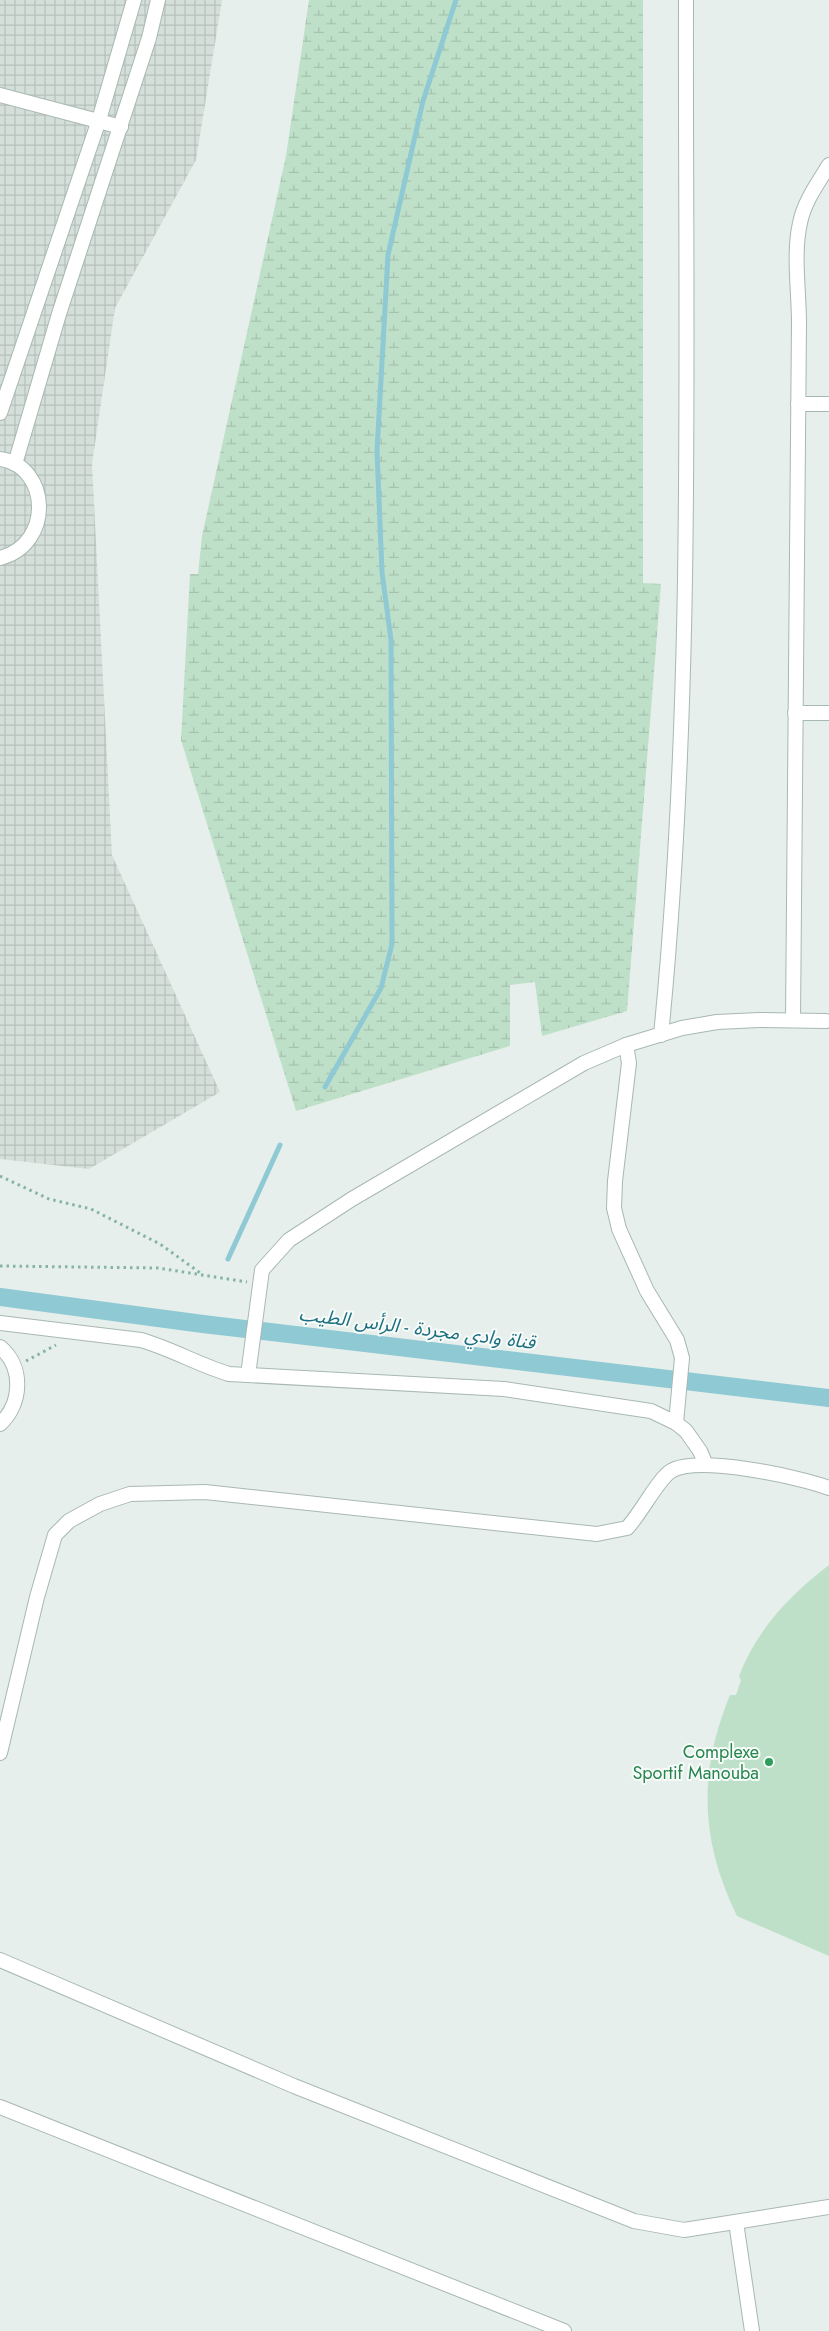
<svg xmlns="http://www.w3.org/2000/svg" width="829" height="2331" font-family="Jost,'Noto Sans Arabic',sans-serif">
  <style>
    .industrial { fill: url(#industrial-grid) }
    .wetland { fill: url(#wetland-marsh) }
    .pitch { fill: #bfe0c8 }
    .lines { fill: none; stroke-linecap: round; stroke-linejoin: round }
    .stream { stroke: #8ec9d4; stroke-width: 5 }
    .canal { stroke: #8ec9d4; stroke-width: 18 }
    .minor-casing { stroke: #a8b8b2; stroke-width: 16 }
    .path { stroke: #86b3a5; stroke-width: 3; stroke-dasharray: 2.5 4; stroke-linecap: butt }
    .minor { stroke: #fff; stroke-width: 14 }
    .leisure-dot { fill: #2e9e5b; stroke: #f7fbf9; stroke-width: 2 }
    .labels { text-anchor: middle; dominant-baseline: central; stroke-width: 4; stroke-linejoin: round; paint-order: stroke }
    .leisure-label { font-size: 18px; fill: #27864d; stroke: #f7fbf9; text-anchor: end }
    .water-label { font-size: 19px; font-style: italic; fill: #1c6f80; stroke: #f7fbf9 }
  </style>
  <defs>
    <pattern id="industrial-grid" width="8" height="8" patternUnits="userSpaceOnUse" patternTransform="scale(1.25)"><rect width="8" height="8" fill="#d4dfda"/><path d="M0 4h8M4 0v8" fill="none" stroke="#b6c1bc"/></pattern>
    <pattern id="wetland-marsh" width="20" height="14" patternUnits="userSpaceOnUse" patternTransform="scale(1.25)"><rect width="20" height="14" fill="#bfe0c8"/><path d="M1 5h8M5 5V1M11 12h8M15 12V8" fill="none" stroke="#a4c1ad"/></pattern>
  </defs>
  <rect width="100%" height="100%" fill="#e6efeb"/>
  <!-- industrial -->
  <polygon class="industrial" points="0,0 222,0 196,160 115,308 92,464 112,855 220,1092 89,1169 0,1159"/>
  <!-- wetland -->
  <polygon class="wetland" points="309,0 643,0 643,583 661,584 627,1011 542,1036 535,982 510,985 510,1046 296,1111 181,740 190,574 198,574 202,536 286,156"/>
  <!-- pitch -->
  <path class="pitch" d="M829,1565V1956L737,1916C700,1840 698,1773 730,1695H736L741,1680L739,1676C757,1629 790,1595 829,1565Z"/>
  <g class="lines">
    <!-- stream -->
    <g class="stream">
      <polyline points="325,1087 381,988 392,944 391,640 382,572 377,451 388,255 423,101 456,0"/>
      <polyline points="228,1259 280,1145"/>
    </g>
    <!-- canal -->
    <polyline class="canal" points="0,1297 203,1324 829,1398"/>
    <defs>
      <g id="minor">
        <polyline points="0,95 121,127"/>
        <polyline points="798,404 829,404"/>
        <polyline points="0,413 99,120 134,0"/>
        <path d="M0,459C50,466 54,544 0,558"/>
        <polyline points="15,464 59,314 149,38 158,0"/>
        <polyline points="795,713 829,713"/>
        <path d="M793,1020L799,323C799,292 793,253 800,223C804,202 818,183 829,165"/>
        <path d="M661,1035C695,693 685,343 686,0"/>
        <polyline points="626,1045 629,1063 615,1181 614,1208 619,1229 647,1291 677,1340 682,1358 676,1423"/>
        <path d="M0,1323L141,1340C172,1349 199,1365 229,1374L504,1389L651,1411L676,1423L686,1431L700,1451L706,1465"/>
        <path d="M0,1347C24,1367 22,1404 0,1424"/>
        <polyline points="248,1375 262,1270 289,1240 352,1199 584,1063 626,1045 682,1028 717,1022 759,1020 826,1021"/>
        <path d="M0,1753L37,1597L55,1535L69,1521L100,1504L130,1494L205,1492L597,1534L627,1528C640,1515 658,1479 671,1471C698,1455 800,1477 829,1488"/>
        <polyline points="0,1960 294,2086 634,2221 684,2230 829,2207"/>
        <polyline points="0,2107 564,2331"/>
        <polyline points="736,2222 752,2331"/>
      </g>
    </defs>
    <!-- minor casing -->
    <use href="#minor" class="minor-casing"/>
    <!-- path -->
    <g class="path">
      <polyline points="0,1176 49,1199 91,1209 160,1244 203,1275"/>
      <polyline points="0,1266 158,1268 247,1282"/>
      <polyline points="26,1361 56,1345"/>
    </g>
    <!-- minor -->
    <use href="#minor" class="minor"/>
  </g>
  <!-- markers -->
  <circle class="leisure-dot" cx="769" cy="1762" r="5"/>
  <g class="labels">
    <!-- leisure labels -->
    <g class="leisure-label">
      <text x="759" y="1752">Complexe<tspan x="759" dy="21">Sportif Manouba</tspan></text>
    </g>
    <!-- water labels -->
    <g class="water-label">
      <text transform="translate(417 1328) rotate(7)">قناة وادي مجردة - الرأس الطيب</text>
    </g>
  </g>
</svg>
